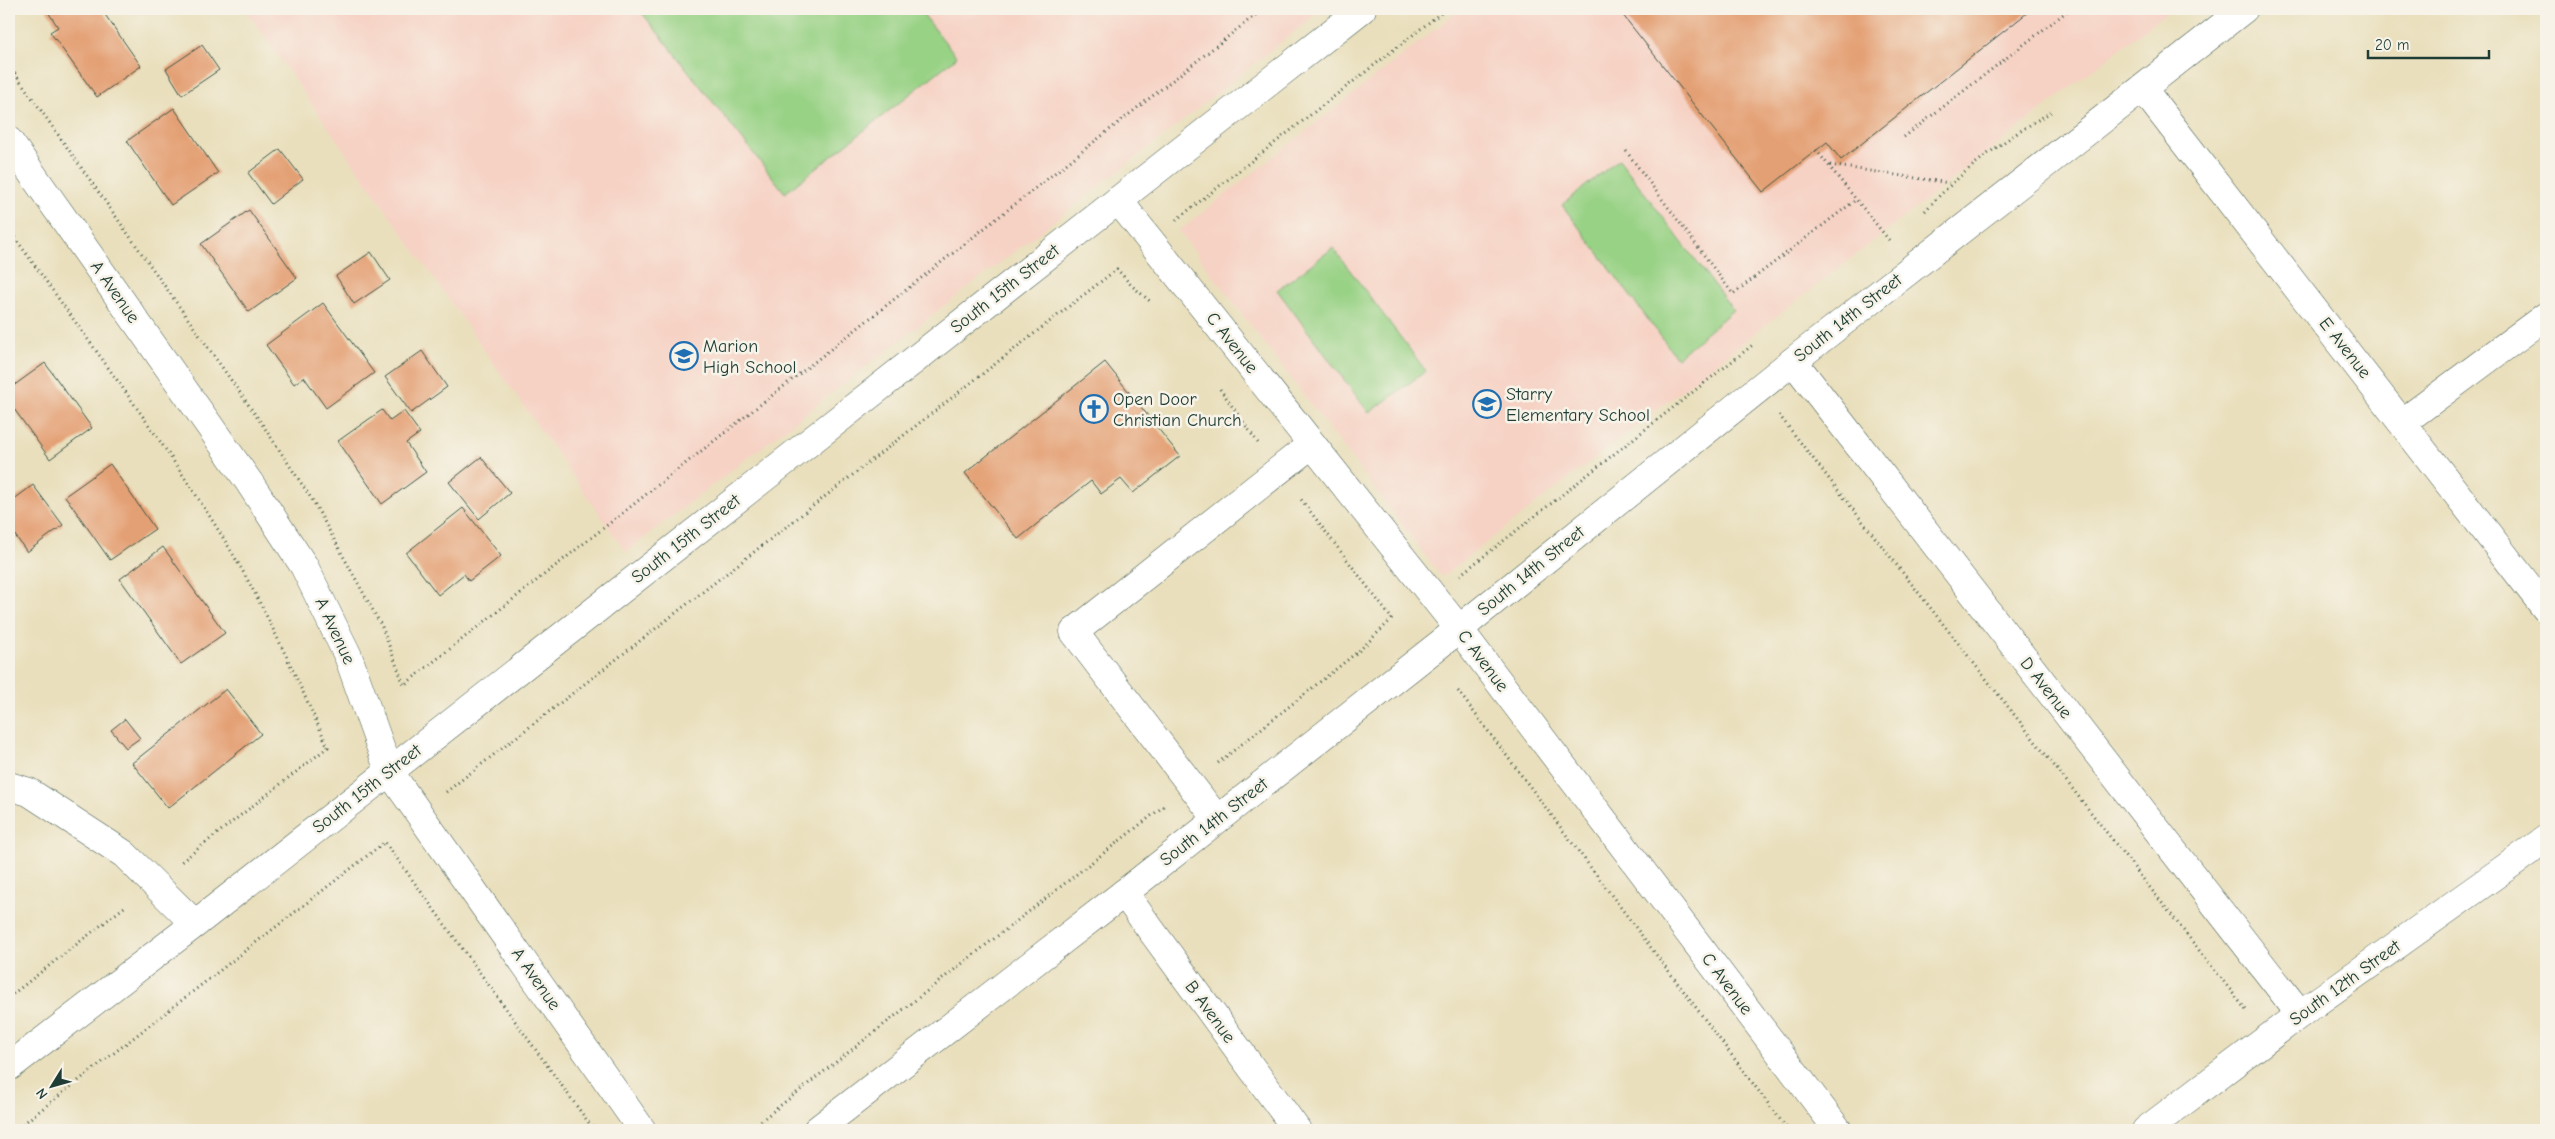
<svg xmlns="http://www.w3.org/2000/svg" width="2555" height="1139" font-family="'Comic Neue',sans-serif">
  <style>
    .built { fill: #f6d2c4 }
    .green { fill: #98d285; stroke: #5c885c }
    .building { fill: #e4a074 }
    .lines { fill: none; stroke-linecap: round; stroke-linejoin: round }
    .minor-casing { stroke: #3d5548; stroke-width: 29 }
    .path { stroke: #3d5548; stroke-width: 3; stroke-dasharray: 1 4; stroke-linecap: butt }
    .minor { stroke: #fff; stroke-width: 28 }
    .labels { text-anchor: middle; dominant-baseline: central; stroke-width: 5; stroke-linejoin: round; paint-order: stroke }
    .street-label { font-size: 18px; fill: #1f3d34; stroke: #f7f3e8 }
    .poi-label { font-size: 18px; fill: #1f3d34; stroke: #f7f3e8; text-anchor: start }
  </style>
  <rect width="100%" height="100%" fill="#f7f3e8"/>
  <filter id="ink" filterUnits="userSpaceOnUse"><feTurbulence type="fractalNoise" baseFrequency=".02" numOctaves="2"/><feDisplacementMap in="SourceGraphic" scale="10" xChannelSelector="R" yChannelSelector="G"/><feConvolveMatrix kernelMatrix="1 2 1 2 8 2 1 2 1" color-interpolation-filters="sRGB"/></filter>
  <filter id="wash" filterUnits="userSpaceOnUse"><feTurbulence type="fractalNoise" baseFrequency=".0096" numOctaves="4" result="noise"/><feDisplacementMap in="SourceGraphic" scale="20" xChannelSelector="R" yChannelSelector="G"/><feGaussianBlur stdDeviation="1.12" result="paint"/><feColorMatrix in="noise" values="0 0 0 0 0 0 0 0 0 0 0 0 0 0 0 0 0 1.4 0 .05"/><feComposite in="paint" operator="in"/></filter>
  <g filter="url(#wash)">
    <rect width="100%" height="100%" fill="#e9dfbc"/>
    <!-- built -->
    <g class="built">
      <polygon points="245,9 1323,9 1133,160 626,552"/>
      <polygon points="1461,9 2171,9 1442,577 1179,231"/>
    </g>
    <!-- green -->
    <g class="green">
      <polygon points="639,9 919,9 957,57 785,193"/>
      <polygon points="1619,159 1733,310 1677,358 1562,205"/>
      <polygon points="1333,248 1426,371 1369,413 1277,290"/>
    </g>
    <g id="blocks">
      <!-- building -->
      <g class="building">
        <polygon points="46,9 101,9 141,66 97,97 50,32 58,27"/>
        <polygon points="1618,9 2032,9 1841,160 1827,142 1763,192"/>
        <polygon points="202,45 219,70 182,95 166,69"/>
        <polygon points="174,108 218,173 171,205 127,141"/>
        <polygon points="280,149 303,179 271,204 248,173"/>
        <polygon points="249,210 297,278 249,312 201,244"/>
        <polygon points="371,252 390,280 354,304 336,276"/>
        <polygon points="323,303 374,373 326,408 304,377 294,384 266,345"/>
        <polygon points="422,351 447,387 411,413 385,377"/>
        <polygon points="1105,362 1180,456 1133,493 1121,479 1101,494 1091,481 1018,539 965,473"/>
        <polygon points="45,363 92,428 50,459 9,402 9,389"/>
        <polygon points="382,410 390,421 404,411 420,433 406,443 426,472 382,504 338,441"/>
        <polygon points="481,457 510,493 479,519 449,482"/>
        <polygon points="110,464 155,529 110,560 65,496"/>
        <polygon points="33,485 63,525 27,552 9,527 9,503"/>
        <polygon points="463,508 501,556 469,581 464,574 438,595 406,553"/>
        <polygon points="163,547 225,633 181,664 120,579"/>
        <polygon points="226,689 261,734 168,808 132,763"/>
        <polygon points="125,719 140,738 126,748 111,730"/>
      </g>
    </g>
  </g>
  <g filter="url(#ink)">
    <use href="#blocks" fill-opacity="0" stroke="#3d5548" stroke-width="1"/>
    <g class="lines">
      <defs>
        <g id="minor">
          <polyline points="2143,89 2546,609"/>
          <polyline points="9,141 249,482 304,566 348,656 389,771 642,1130"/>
          <polyline points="1118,200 1459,629 1838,1130"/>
          <polyline points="1793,361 2300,1014"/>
          <polyline points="2403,422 2546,316"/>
          <polyline points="9,786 29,792 124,854 195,924"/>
          <polyline points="1217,819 1074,632 1312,444"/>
          <polyline points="1124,893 1297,1130"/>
          <polyline points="9,1067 195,924 1362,9"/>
          <polyline points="817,1130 1124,893 1459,629 1793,361 2244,9"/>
          <polyline points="2146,1130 2300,1014 2546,839"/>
        </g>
      </defs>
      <!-- minor casing -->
      <use href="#minor" class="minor-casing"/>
      <!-- path -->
      <g class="path">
        <polyline points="9,65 262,424 313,501 382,627 404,685 1263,9"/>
        <polyline points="1904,137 2070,9"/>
        <polyline points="1816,150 1889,240"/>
        <polyline points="1626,151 1733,294 1857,199"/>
        <polyline points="1830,165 1949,183"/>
        <path d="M1925,211C1961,171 2005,139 2051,112"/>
        <polyline points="1176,220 1446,9"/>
        <path d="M9,229C81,332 159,433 225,541C265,606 296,677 328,747L181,862"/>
        <polyline points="1220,389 1258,443"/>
        <polyline points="1779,415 2246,1010"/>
        <polyline points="1460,575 1754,344"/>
        <polyline points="1458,691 1788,1130"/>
        <polyline points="1218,763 1360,650 1392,619 1300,498"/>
        <polyline points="446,792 1117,269 1131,285 1151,302"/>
        <polyline points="9,997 127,905"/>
        <polyline points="15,1130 385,842 594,1130"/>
        <polyline points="749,1130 1164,806"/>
      </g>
      <!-- minor -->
      <use href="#minor" class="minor"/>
    </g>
  </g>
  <!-- icons -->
  <defs>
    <symbol id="school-ring" viewBox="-11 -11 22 22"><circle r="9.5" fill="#f7f3e8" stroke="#1f6fb2" stroke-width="1.5"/><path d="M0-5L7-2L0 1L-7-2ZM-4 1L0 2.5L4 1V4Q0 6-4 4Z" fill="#1f6fb2"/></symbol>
    <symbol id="church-ring" viewBox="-11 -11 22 22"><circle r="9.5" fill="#f7f3e8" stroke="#1f6fb2" stroke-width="1.5"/><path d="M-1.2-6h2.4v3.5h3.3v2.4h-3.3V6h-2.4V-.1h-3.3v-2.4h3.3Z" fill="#1f6fb2"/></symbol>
  </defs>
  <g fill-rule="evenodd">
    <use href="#school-ring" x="668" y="340" width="32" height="32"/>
    <use href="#school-ring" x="1471" y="388" width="32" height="32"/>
    <use href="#church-ring" x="1078" y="393" width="32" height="32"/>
  </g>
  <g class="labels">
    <!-- street labels -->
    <g class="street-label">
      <text transform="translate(1005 289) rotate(-38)">South 15th Street</text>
      <text transform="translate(115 292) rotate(55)">A Avenue</text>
      <text transform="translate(1848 318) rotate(-38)">South 14th Street</text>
      <text transform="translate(1232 343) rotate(52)">C Avenue</text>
      <text transform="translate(2345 348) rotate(52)">E Avenue</text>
      <text transform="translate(686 539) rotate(-38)">South 15th Street</text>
      <text transform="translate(1531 571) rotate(-39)">South 14th Street</text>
      <text transform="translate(335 631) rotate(65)">A Avenue</text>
      <text transform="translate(1483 661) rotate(53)">C Avenue</text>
      <text transform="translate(2046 688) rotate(52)">D Avenue</text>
      <text transform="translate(367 789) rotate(-38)">South 15th Street</text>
      <text transform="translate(1214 822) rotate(-38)">South 14th Street</text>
      <text transform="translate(536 979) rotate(55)">A Avenue</text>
      <text transform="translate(2345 983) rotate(-36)">South 12th Street</text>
      <text transform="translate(1727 984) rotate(53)">C Avenue</text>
      <text transform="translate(1210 1012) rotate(54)">B Avenue</text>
    </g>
    <!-- poi labels -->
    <g class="poi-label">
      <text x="703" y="346">Marion<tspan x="703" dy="21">High School</tspan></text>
      <text x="1506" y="394">Starry<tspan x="1506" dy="21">Elementary School</tspan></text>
      <text x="1113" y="399">Open Door<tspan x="1113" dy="21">Christian Church</tspan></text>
    </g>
  </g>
  <!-- margin -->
  <rect width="2555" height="1139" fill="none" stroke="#f7f3e8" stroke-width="30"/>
  <!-- north arrow -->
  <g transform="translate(52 1086) rotate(233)" stroke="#f7f3e8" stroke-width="4" paint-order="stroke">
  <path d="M0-4L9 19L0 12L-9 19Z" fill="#1f3d34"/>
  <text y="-8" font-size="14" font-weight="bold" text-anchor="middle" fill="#1f3d34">N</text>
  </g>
  <!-- scale -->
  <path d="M2368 50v8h121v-8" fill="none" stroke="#1f3d34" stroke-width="2.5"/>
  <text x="2375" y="50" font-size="15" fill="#1f3d34" stroke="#f7f3e8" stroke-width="4" paint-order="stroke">20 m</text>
</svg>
